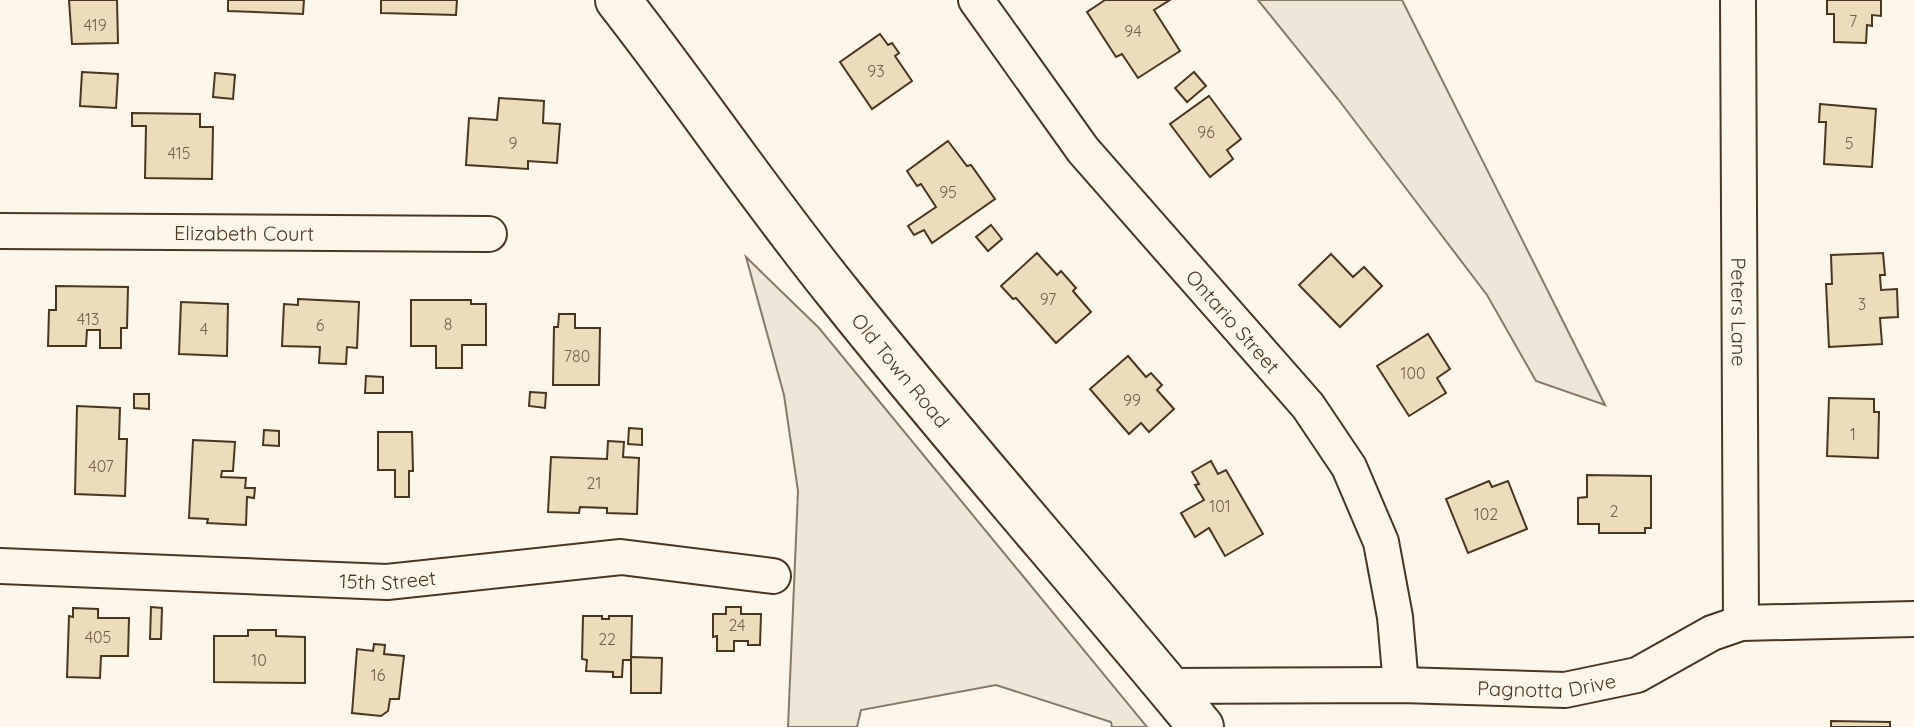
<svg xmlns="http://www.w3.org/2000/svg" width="1914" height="727" font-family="Quicksand,sans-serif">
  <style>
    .green { fill: #ede6d9; stroke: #887966; stroke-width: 2 }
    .building { fill: #ecdcbc; stroke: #4a3520; stroke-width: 2 }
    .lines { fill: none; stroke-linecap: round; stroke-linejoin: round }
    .minor-casing { stroke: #4a3520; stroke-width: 38 }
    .major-casing { stroke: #4a3520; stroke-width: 48 }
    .minor { stroke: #fbf6e9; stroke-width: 34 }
    .major { stroke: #fbf6e9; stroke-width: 44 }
    .labels { text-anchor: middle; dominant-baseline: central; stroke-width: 6; stroke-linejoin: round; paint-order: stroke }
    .number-label { font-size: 16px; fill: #725f47 }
    .street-label { font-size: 20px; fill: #4a3520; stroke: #fbf6e9 }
  </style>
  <rect width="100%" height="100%" fill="#fbf6e9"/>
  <!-- green -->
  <g class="green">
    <polygon points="1258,0 1402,0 1605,405 1536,381 1487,295 1338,99"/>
    <polygon points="746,257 819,328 1147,727 1112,727 1111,722 996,685 861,710 857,727 788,727 798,491 784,395"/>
  </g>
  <!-- building -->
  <g class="building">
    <polygon points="69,0 117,0 118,43 72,44"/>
    <polygon points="228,0 304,0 303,14 228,11"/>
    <polygon points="381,0 457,0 456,15 381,13"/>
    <polygon points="1105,0 1170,0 1154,10 1180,51 1138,78 1122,54 1116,57 1087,12"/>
    <polygon points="1827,0 1881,0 1881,16 1872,15 1872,26 1867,25 1866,43 1834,42 1834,14 1827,14"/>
    <polygon points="880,34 888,45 892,43 899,53 895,56 912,81 872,109 840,62"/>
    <polygon points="82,72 118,74 116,108 80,106"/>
    <polygon points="1194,72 1206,86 1187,102 1175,88"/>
    <polygon points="215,73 235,75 233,99 213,97"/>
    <polygon points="1209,96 1241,139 1227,150 1233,159 1210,177 1170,124"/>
    <polygon points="499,98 544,101 543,123 560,124 557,163 528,161 528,169 466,165 469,118 497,120"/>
    <polygon points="1820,104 1876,109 1872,167 1824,164 1826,122 1819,122"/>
    <polygon points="132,113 200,114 200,127 213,127 212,179 145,178 146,126 132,126"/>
    <polygon points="948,141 967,166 971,165 995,199 932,243 924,230 914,235 908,226 936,207 921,184 917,186 907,171"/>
    <polygon points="991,225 1002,239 988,251 976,237"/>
    <polygon points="1037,253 1057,275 1061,271 1076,288 1073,291 1091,312 1056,343 1016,298 1013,299 1001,286"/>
    <polygon points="1883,253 1885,275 1880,275 1881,290 1897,289 1898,317 1880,318 1882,344 1829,347 1826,284 1832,284 1831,255"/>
    <polygon points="1331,254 1353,277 1364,267 1382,286 1340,327 1299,285"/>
    <polygon points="56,286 128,287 127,328 121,328 121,348 100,348 100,330 87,330 86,346 48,346 49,310 56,310"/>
    <polygon points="298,299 359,302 357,348 347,347 346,364 319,363 320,347 282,346 284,304 298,305"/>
    <polygon points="411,300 471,300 471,304 486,304 486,345 462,345 462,368 436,368 436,346 411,346"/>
    <polygon points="181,302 228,304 227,356 179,354"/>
    <polygon points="559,314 575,314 575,328 600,328 599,385 553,385 554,327 558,327"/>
    <polygon points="1428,334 1450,369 1437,378 1446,393 1409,416 1377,366"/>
    <polygon points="1128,356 1146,377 1151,373 1162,385 1157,390 1174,409 1149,432 1141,423 1129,434 1090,389"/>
    <polygon points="366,376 383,377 383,393 365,393"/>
    <polygon points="530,392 546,393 545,408 529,406"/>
    <polygon points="134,394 149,394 149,409 134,408"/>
    <polygon points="1829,398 1874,399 1874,412 1879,412 1878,458 1827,456"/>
    <polygon points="77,406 120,408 119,439 127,439 125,496 75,494"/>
    <polygon points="629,428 642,429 642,445 628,444"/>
    <polygon points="264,430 279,431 279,446 263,445"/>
    <polygon points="378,432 412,432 413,471 409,471 409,497 395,497 395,470 378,470"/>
    <polygon points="193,440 235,442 233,471 222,471 221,477 246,478 245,488 255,488 254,498 247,497 246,525 207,523 208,519 189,518"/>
    <polygon points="608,441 624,442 623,457 639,458 637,514 607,513 607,508 580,507 579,513 548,512 551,457 607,459"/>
    <polygon points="1211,461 1218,474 1226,470 1263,534 1225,556 1209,528 1195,537 1181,513 1204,500 1195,485 1199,484 1192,472"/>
    <polygon points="1587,475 1651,476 1651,528 1645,528 1645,533 1599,533 1599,524 1578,524 1578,498 1587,497"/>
    <polygon points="1489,481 1492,487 1508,481 1527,529 1468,553 1446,499"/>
    <polygon points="151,607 162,608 161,639 150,639"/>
    <polygon points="726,607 741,607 741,614 761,614 760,645 748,645 748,641 734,641 734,651 717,651 717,636 713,637 713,614 726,614"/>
    <polygon points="73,608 98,609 98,618 129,618 128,656 101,656 100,678 67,677 69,616 73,617"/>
    <polygon points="583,616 602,616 602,619 609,619 609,616 632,616 631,660 623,660 622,677 613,677 613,672 586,671 587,660 582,659"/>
    <polygon points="248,630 276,630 276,636 305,637 305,683 214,682 214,636 248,636"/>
    <polygon points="374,644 385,645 384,654 404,656 399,699 390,699 388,711 381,716 352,713 357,649 373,651"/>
    <polygon points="631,657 662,658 661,693 631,693"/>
    <polygon points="1831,721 1890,722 1890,727 1831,727"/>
  </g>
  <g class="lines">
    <defs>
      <g id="minor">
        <path id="s1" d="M976,0L1083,150L1308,406L1349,467L1381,542L1395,617L1401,685"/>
        <path id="s2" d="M1738,0L1741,623"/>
        <path id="s3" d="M0,231L489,234"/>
        <path id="s4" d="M0,566L387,582L621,557L773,576"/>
        <path id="s5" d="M1167,686L1401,685L1565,690L1637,675L1712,633L1741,623L1914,619"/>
      </g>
      <g id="major">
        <path id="s6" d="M618,0C694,97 762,199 840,295C957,442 1082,582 1201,727"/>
      </g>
    </defs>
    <!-- minor casing -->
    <use href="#minor" class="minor-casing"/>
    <!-- major casing -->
    <use href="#major" class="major-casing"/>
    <!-- minor -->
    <use href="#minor" class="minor"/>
    <!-- major -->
    <use href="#major" class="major"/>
  </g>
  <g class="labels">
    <!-- number labels -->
    <g class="number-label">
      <text x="1853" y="21">7</text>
      <text x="95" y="25">419</text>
      <text x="1133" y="31">94</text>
      <text x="876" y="71">93</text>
      <text x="1206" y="132">96</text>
      <text x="513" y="143">9</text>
      <text x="1849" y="143">5</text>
      <text x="179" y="153">415</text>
      <text x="948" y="192">95</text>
      <text x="1048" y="299">97</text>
      <text x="1862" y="304">3</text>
      <text x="88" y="319">413</text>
      <text x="448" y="324">8</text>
      <text x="320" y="325">6</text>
      <text x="204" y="329">4</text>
      <text x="577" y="356">780</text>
      <text x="1413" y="373">100</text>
      <text x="1132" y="400">99</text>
      <text x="1853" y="434">1</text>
      <text x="101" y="466">407</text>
      <text x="594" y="483">21</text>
      <text x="1220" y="506">101</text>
      <text x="1614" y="511">2</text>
      <text x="1486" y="514">102</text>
      <text x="737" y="625">24</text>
      <text x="98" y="637">405</text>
      <text x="607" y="639">22</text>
      <text x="259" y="660">10</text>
      <text x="378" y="675">16</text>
    </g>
    <!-- street labels -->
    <g class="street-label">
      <text stroke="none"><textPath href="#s3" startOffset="244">Elizabeth Court</textPath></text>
      <text stroke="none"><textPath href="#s2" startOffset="312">Peters Lane</textPath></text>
      <text stroke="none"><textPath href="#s1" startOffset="412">Ontario Street</textPath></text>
      <text stroke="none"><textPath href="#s6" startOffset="466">Old Town Road</textPath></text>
      <text stroke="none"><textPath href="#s4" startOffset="388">15th Street</textPath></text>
      <text stroke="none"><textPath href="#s5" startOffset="380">Pagnotta Drive</textPath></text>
    </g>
  </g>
</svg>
